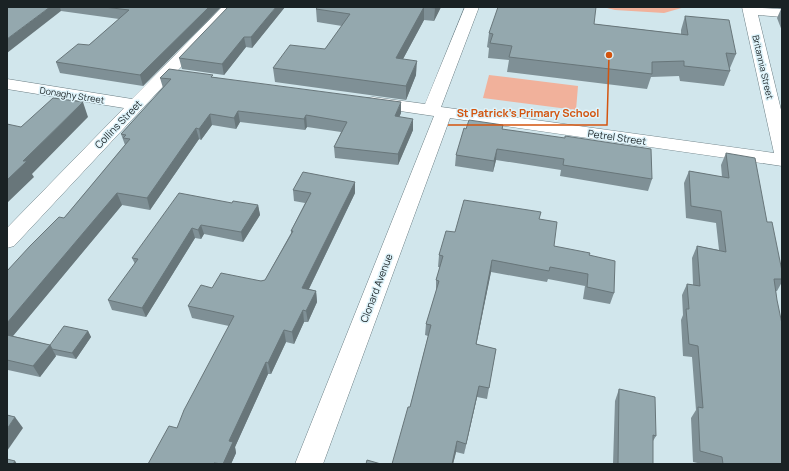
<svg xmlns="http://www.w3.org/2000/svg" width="789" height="471" font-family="Manrope,sans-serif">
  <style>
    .green { fill: #f1b19b }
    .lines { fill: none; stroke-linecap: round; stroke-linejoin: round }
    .minor-casing { stroke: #6c7f85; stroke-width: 1 }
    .minor { fill: #fff; fill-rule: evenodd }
    .wall { fill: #7f9096 }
    .shaded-wall { fill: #68767a }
    .building { fill: #94a8ae; stroke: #68767a }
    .labels { text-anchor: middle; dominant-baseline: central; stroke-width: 3; stroke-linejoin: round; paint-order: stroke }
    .far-street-label { font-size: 9px; fill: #1a2224; stroke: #def3fa }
    .street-label { font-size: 10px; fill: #1a2224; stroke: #def3fa }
    .leader { fill: none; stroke: #d3540e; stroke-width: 1.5 }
    .callout-dot { fill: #d3540e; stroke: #def3fa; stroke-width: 1.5 }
    .callout-label { font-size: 11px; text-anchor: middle; font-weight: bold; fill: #d3540e; stroke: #def3fa; stroke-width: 3; stroke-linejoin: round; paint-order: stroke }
  </style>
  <rect width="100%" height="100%" fill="#d1e6ec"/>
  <!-- green -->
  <g class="green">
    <polygon points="603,7 685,7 664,13 615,10"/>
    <polygon points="489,75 578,86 576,110 483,98"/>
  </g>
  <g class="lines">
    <defs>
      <g id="minor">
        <polygon points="222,7 237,7 14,246 7,248 7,228 124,108 7,89 7,79 132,99"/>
        <polygon points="465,7 479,7 441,107 774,153 742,7 782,9 782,17 758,15 782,114 782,166 450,118 323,464 295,464 434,116 373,107 367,106 365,102 367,98 373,97 425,104"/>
      </g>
    </defs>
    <!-- minor casing -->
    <use href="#minor" class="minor-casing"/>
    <!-- minor -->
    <use href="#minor" class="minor"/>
  </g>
  <!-- wall -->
  <g class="wall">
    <polygon points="7,7 221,7 143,86 60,73 56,62 89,45 119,19 61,11"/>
    <polygon points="285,7 252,48 246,47 224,75 182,69 179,58"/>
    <polygon points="318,7 441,7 434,21 424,20 403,59 416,75 406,100 275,82 273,68 325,49 342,26 317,22 316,9"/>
    <polygon points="774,7 782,7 782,31 777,18 781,9"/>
    <polygon points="685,16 736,54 730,68 729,68 730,71 724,86 680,81 679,76 651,77 647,89 507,72 509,60 488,58 489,48 487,47 489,33 594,24 681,34 681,30"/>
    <polygon points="213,77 401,113 399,117 413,130 398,165 335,158 334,147 341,132 307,127 305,130 240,122 236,129 212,125 201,140 199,139 150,210 122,205 13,336 50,345 88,331 91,337 76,359 55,355 56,356 40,377 8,370 7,371 7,271 64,218 90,187 125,145 121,134 163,88 160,78"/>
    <polygon points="503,125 502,129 652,179 648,191 560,176 561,170 496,160 493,172 455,166 456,155 466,129"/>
    <polygon points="726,153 767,222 782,271 782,282 777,291 776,291 782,464 702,464 693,462 691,418 696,410 692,357 683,356 681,320 683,315 682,295 687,284 693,285 692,258 697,246 719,250 716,223 686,218 684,183 689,171 722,177 721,165"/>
    <polygon points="355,182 355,193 309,289 316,291 317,302 308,322 304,322 294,344 286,342 271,374 268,374 235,447 236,453 231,464 148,464 177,428 229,326 192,318 188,306 212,288 265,280 291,233 291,231 305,203 294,201 293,190"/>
    <polygon points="232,203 258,205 260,215 243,242 204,234 201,239 195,238 146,317 112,310 108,300 135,264 132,258"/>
    <polygon points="539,219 554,246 589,255 614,293 610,304 583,299 585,286 548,279 547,282 491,272 476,344 496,349 487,399 477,397 464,454 456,452 453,464 392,464 410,407 428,336 425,335 426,324 436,292 436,280 440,267 438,267 439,255 455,232"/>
    <polygon points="619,389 656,436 653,441 653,464 613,464 615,401"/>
  </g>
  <!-- shaded-wall -->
  <g class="shaded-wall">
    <polygon points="50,7 60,7 61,11 7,53 7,39"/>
    <polygon points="209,7 221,7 143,86 140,75"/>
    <polygon points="276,7 285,7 252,48 251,37"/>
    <polygon points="424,7 424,20 396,72 396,58"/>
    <polygon points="435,7 441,7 434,21 435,8"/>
    <polygon points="244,37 246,47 224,75 222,64"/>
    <polygon points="417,61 416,75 406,100 406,86"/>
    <polygon points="83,102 88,117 32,174 34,177 7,203 7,180 23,161"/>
    <polygon points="401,102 401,113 395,127 395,116"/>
    <polygon points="238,111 240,122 236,129 234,118"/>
    <polygon points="210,114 212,125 201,140 199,129"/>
    <polygon points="306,115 307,127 305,130 304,119"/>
    <polygon points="413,119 413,130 398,165 398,154"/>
    <polygon points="196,128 199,139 150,210 147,198"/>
    <polygon points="497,149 496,160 493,172 494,161"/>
    <polygon points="355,182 355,193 304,299 302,288"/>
    <polygon points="117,193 122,205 7,343 7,323"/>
    <polygon points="258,205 260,215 243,242 241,232"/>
    <polygon points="201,225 204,234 201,239 198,230"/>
    <polygon points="192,228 195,238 146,317 142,308"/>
    <polygon points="492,260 491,272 474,356 476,344"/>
    <polygon points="316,291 317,302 308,322 306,311"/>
    <polygon points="303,310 304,322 294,344 292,332"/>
    <polygon points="284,330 286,342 271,374 268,363"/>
    <polygon points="88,331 91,337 76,359 72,353"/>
    <polygon points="50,345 56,356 40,377 33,366"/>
    <polygon points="266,362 268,374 235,447 236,453 231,464 223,464 229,441"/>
    <polygon points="479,386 477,397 464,454 466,444"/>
    <polygon points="15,417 23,428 7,451 7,429"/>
    <polygon points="457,441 456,452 453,464 452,464"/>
    <polygon points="15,461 17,464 13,464"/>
  </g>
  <!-- building -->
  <g class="building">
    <polygon points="7,7 50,7 7,39"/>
    <polygon points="104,7 209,7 140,75 56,62 78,44 89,45 129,10"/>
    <polygon points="228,7 276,7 251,37 244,37 222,64 179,58"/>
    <polygon points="318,7 424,7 396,58 417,61 406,86 273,68 290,45 325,49 350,14 316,9"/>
    <polygon points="425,7 435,7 435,8"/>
    <polygon points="498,7 596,7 594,24 688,35 685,16 729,20 736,54 726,53 730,71 684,66 684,61 652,62 652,74 509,57 512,46 490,43 493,34 489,33"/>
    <polygon points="169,69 213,75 211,77 401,102 395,116 413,119 398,154 334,147 347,122 306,115 304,119 238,111 234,118 210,114 199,129 196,128 147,198 117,193 7,323 7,271 30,246 59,217 64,218 90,187 130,139 123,138 126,135 121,134 171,79 160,78"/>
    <polygon points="53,98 83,102 23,161 27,161 7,180 7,124 21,127"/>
    <polygon points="469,120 503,125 502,129 565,138 565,136 651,149 652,179 563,165 564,159 497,149 494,161 456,155 464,128 466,129"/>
    <polygon points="726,153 755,158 767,222 772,222 782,271 782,279 774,279 777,300 782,324 782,464 723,464 722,457 700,451 698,407 703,408 698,346 689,344 686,309 689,309 687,284 700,286 697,246 726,252 721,211 691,206 689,171 729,178"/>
    <polygon points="303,172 355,182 302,288 316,291 306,311 303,310 292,332 284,330 268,363 266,362 229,441 233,442 223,464 214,463 213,464 148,464 169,426 177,428 184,410 234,316 188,306 201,285 212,288 221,273 261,281 265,280 293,231 291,231 311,193 293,190"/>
    <polygon points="179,193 232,203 233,201 258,205 241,232 201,225 198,230 192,228 142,308 108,300 138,259 132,258"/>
    <polygon points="464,200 541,212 539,219 557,222 554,246 590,253 589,255 615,261 614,293 587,287 588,274 550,267 549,271 492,260 476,344 496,349 489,388 479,386 466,444 457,441 452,464 392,464 408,407 410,407 431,325 426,324 439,281 436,280 443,256 439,255 446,231 455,232"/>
    <polygon points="64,326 88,331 72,353 52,349 50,345"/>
    <polygon points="7,335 50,345 33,366 7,360"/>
    <polygon points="619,389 655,397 656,436 653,435 653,464 618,464"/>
    <polygon points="7,415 15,417 7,429"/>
    <polygon points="7,459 15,461 13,464 7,464"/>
    <polygon points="367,460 381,464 366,464"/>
  </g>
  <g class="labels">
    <!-- far-street labels -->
    <g class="far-street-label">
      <text transform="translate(763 67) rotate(77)">Britannia Street</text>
      <text transform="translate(72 95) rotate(9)">Donaghy Street</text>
    </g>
    <!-- street labels -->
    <g class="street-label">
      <text transform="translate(118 124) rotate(-46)">Collins Street</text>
      <text transform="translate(617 137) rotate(8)">Petrel Street</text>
      <text transform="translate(376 288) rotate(-69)">Clonard Avenue</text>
    </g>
  </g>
  <!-- callouts -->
  <path class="leader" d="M609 55L607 125H448"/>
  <circle class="callout-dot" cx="609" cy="55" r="4"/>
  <g class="callout-label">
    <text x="528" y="117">St Patrick's Primary School</text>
  </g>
  <!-- border -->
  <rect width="789" height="471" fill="none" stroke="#1a2224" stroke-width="16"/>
</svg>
